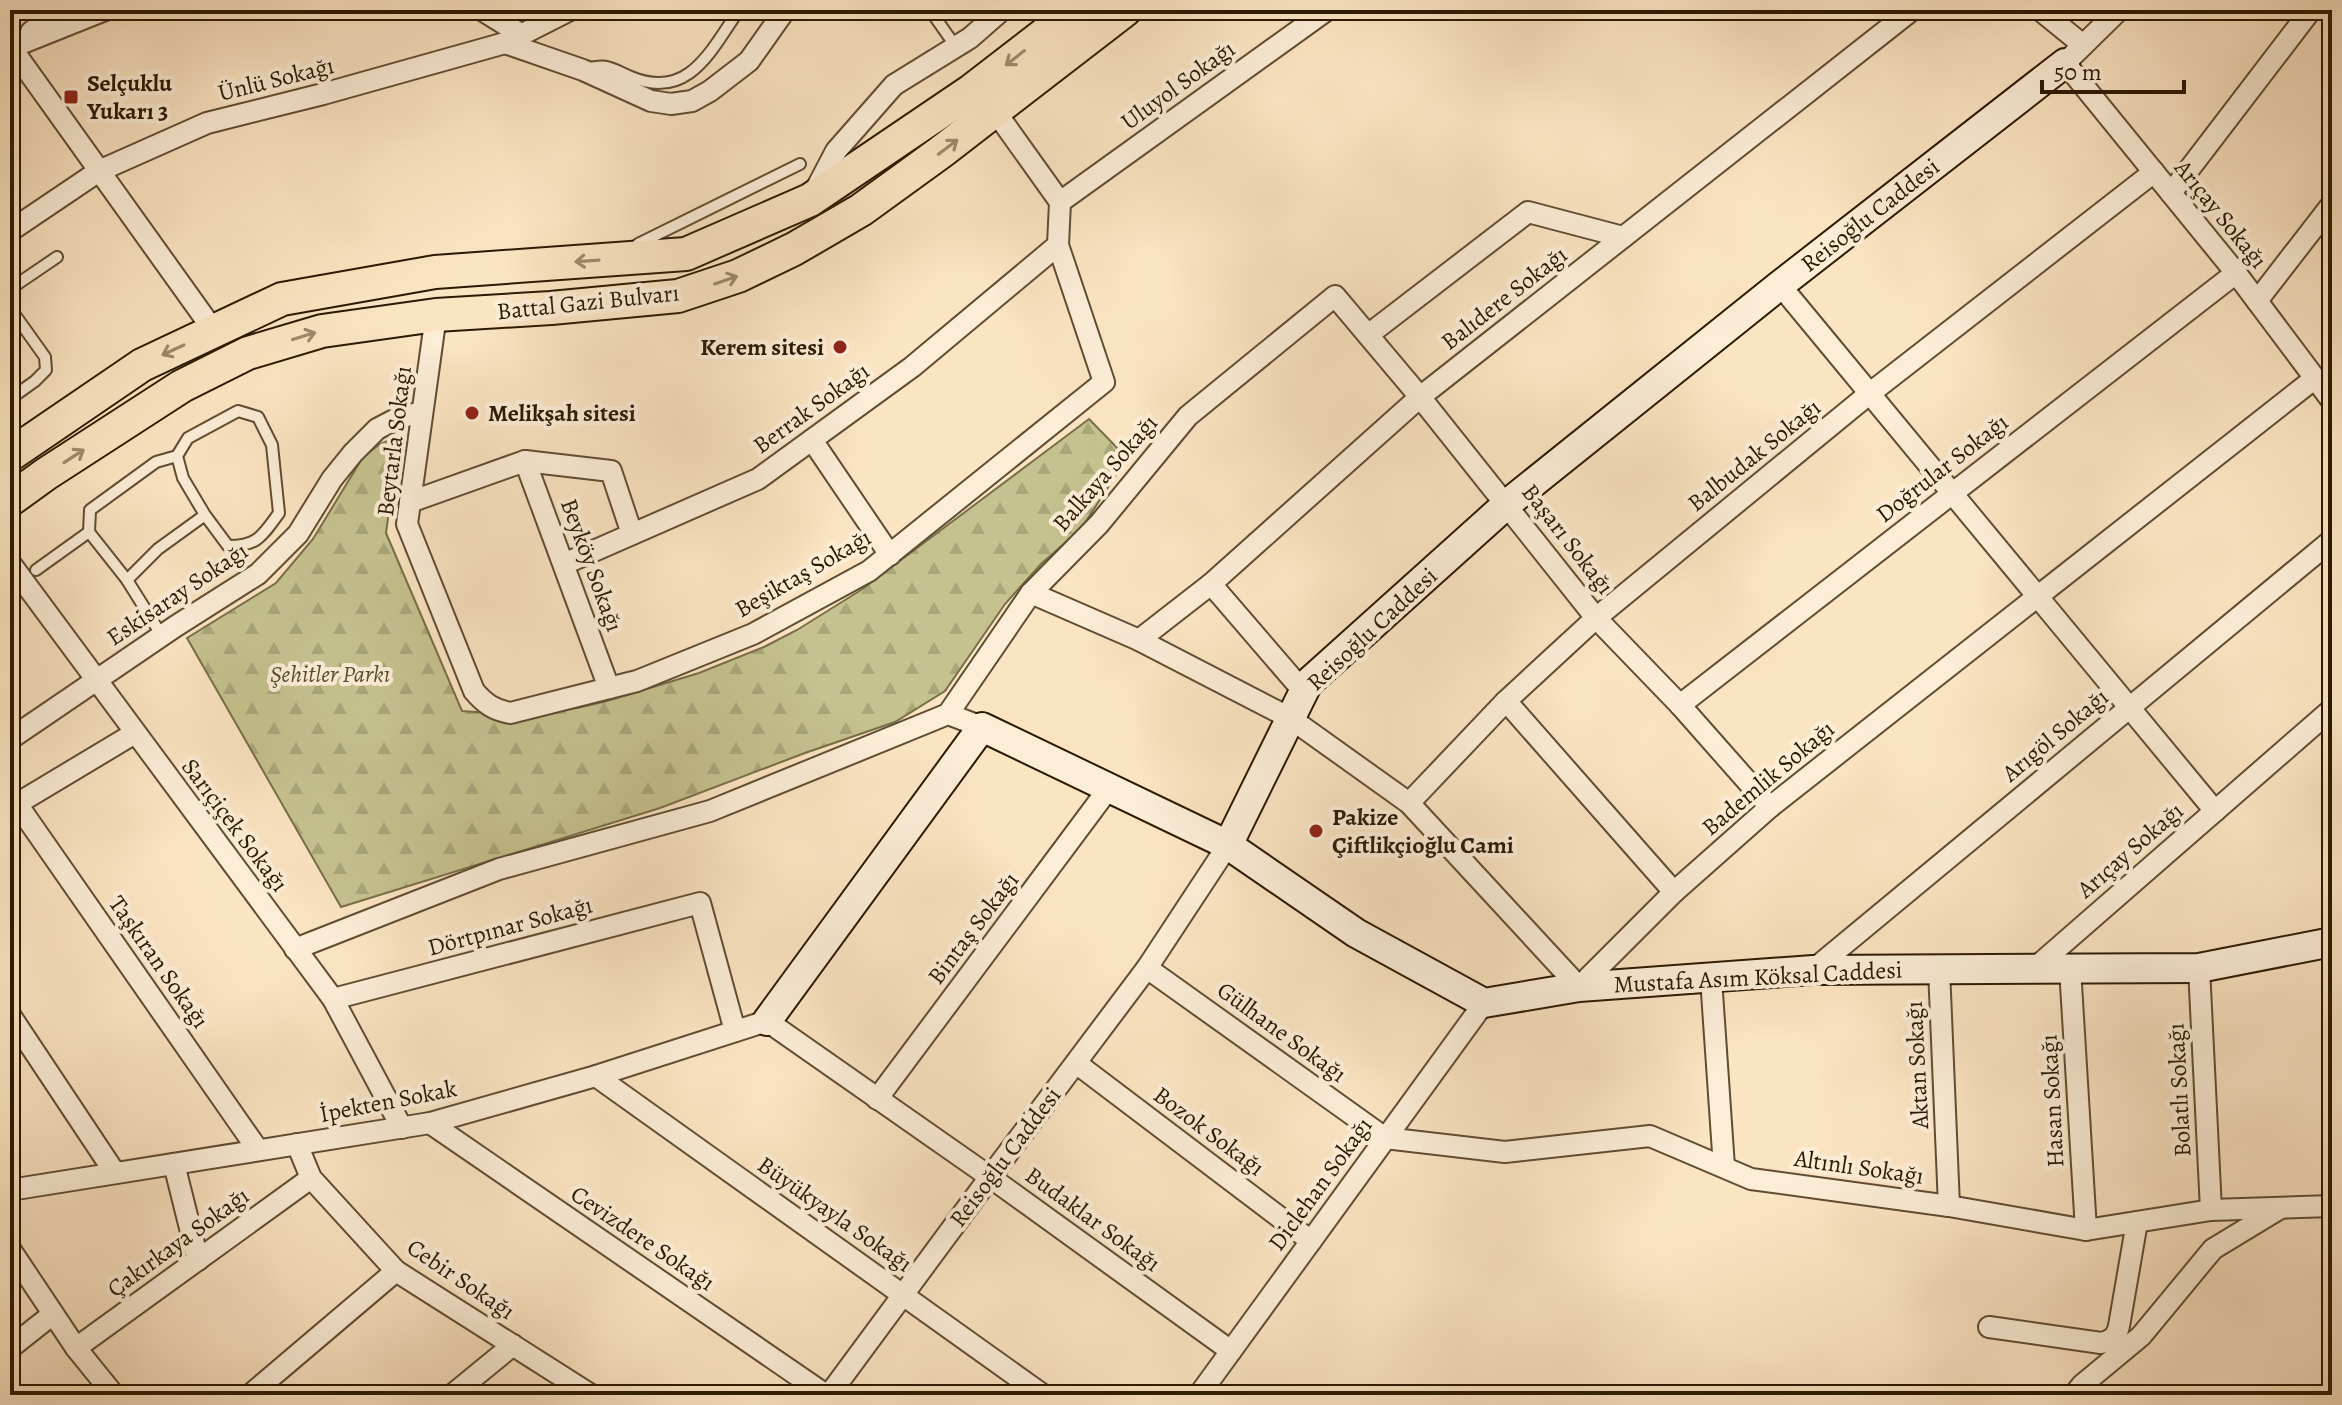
<svg xmlns="http://www.w3.org/2000/svg" width="2342" height="1405" font-family="Alegreya,serif">
  <style>
    .forest { fill: url(#forest-firs); stroke: #786e48; stroke-width: 2 }
    .lines { fill: none; stroke-linecap: round; stroke-linejoin: round }
    .lane-casing { stroke: #604c32; stroke-width: 14 }
    .street-casing { stroke: #604c32; stroke-width: 24 }
    .secondary-casing { stroke: #2c1902; stroke-width: 32 }
    .primary-casing { stroke: #2c1902; stroke-width: 36 }
    .lane { stroke: #fcedd7; stroke-width: 10 }
    .street { stroke: #fcedd7; stroke-width: 20 }
    .secondary { stroke: #fcedd7; stroke-width: 28 }
    .primary { stroke: #fbe4c2; stroke-width: 32 }
    .oneway { stroke: #9e896c }
    .poi-dot { fill: #8f2418; stroke: #fcedd7; stroke-width: 3 }
    .labels { text-anchor: middle; dominant-baseline: central; stroke-width: 8; stroke-linejoin: round; paint-order: stroke }
    .street-label { font-size: 24px; fill: #2c1902; stroke: #fcedd7 }
    .poi-label { font-size: 24px; font-weight: bold; fill: #2c1902; stroke: #fcedd7; text-anchor: start }
    .park-label { font-size: 24px; font-style: italic; fill: #5a4c2c; stroke: #fcedd7 }
  </style>
  <defs>
    <pattern id="forest-firs" width="22" height="20" patternUnits="userSpaceOnUse" patternTransform="scale(2)"><rect width="22" height="20" fill="#c5c28f"/><path d="M5 1l3.5 6h-7zM16 11l3.5 6h-7z" fill="#a9a67a"/></pattern>
  </defs>
  <rect width="100%" height="100%" fill="#fbe4c2"/>
  <filter id="stains"><feTurbulence type="fractalNoise" baseFrequency=".0025" numOctaves="4"/><feColorMatrix values="0 0 0 0 .2 0 0 0 0 .09 0 0 0 0 .02 0 0 0 .5 -.17"/></filter>
  <radialGradient id="worn" r=".72"><stop offset=".6" stop-color="#630" stop-opacity="0"/><stop offset="1" stop-color="#630" stop-opacity=".3"/></radialGradient>
  <!-- forest -->
  <polygon class="forest" points="1089,419 1127,458 1081,529 1041,564 1005,604 945,691 895,722 805,753 660,808 341,907 187,638 276,583 313,539 363,457 380,444 399,436 386,533 462,711 490,713 546,712 577,708 607,701 699,673 764,647 797,630 861,590"/>
  <g class="lines">
    <defs>
      <g id="lane">
        <polyline points="930,10 956,47"/>
        <path d="M585,69C608,63 610,68 631,77C689,101 711,50 739,10"/>
        <polyline points="635,248 638,244 800,164"/>
        <polyline points="10,289 57,257"/>
        <polyline points="10,308 45,357 46,370 35,381 10,399"/>
        <polyline points="89,532 90,510 156,462 177,456"/>
        <polyline points="36,570 89,532 127,580 162,636"/>
        <path d="M127,580L158,549L205,515L183,478L177,456L188,438L238,411L258,417L272,445L279,513C262,536 258,546 228,546L205,515"/>
      </g>
      <g id="street">
        <polyline points="482,10 522,35"/>
        <polyline points="2040,10 2083,45"/>
        <polyline points="2119,10 2065,63 2236,273 2332,401"/>
        <polyline points="31,32 60,10"/>
        <polyline points="505,43 583,70 651,101 671,104 692,101 710,91 749,61 785,10"/>
        <polyline points="10,46 214,331"/>
        <polyline points="10,48 105,10"/>
        <polyline points="814,193 836,151 894,85 970,38 1002,10"/>
        <polyline points="2171,193 2311,10"/>
        <polyline points="1060,202 1327,10"/>
        <polyline points="10,231 99,171 207,123 323,94 505,43 570,10"/>
        <polyline points="1780,285 2215,811"/>
        <polyline points="2257,301 2332,204"/>
        <path d="M436,315L407,524L474,691C485,704 494,710 510,713L637,681L753,634L869,571L1104,382L1058,245L1060,202L995,111"/>
        <polyline points="1368,335 1528,212 1623,237"/>
        <polyline points="812,440 890,555"/>
        <polyline points="525,461 609,688"/>
        <polyline points="410,502 525,461 611,471 632,534"/>
        <polyline points="10,563 333,999 402,1128"/>
        <polyline points="564,564 758,479 912,367 1058,245"/>
        <polyline points="1211,584 1304,692"/>
        <polyline points="1031,593 1139,640 1290,718 1409,803 1579,987 1674,892 1770,807 2314,379"/>
        <polyline points="1139,640 1211,584 1420,397 1912,10"/>
        <polyline points="1506,701 1674,892"/>
        <polyline points="1680,705 2236,273"/>
        <polyline points="948,714 1031,593 1099,524 1188,416 1335,296 1420,397 1596,618 1680,705 1770,807"/>
        <polyline points="10,739 176,626 258,574 298,534 332,479 353,453 377,429 398,418 422,412"/>
        <polyline points="1409,803 1506,701 1596,618 1869,394 2154,172"/>
        <polyline points="17,804 258,1150"/>
        <polyline points="10,808 135,733"/>
        <polyline points="295,949 499,869 710,811 948,714 982,727"/>
        <polyline points="1147,968 1385,1138 1505,1152 1650,1136 1751,1179 1949,1206 2086,1230 2211,1210 2332,1206"/>
        <polyline points="2035,968 2332,709"/>
        <polyline points="2070,968 2086,1230"/>
        <polyline points="2199,968 2211,1210"/>
        <polyline points="1939,969 1949,1206"/>
        <polyline points="1813,970 2332,540"/>
        <polyline points="1711,978 1724,1167"/>
        <polyline points="333,999 700,903 735,1031"/>
        <polyline points="10,1015 115,1173"/>
        <polyline points="1076,1063 1311,1241"/>
        <polyline points="596,1076 1043,1395"/>
        <polyline points="877,1099 1109,788"/>
        <polyline points="430,1123 826,1395"/>
        <polyline points="297,1144 311,1178 396,1271 591,1395"/>
        <polyline points="174,1164 198,1260"/>
        <polyline points="10,1190 430,1123 596,1076 767,1021 990,1177 1231,1351"/>
        <polyline points="10,1249 76,1348 114,1395"/>
        <path d="M1989,1327L2101,1343C2111,1341 2117,1336 2119,1326L2137,1222"/>
        <polyline points="10,1348 53,1314"/>
        <polyline points="76,1348 311,1178"/>
        <polyline points="250,1395 396,1271"/>
        <polyline points="452,1395 513,1345"/>
        <polyline points="829,1395 990,1177 1147,968 1228,845"/>
        <polyline points="1199,1395 1484,1003"/>
        <polyline points="2074,1395 2082,1385 2141,1336 2213,1249 2279,1209"/>
      </g>
      <g id="secondary">
        <polyline points="1228,845 1308,683 1507,504 1780,285 2065,63"/>
        <polyline points="767,1021 982,727 1228,845 1356,933 1484,1003 1579,987 1813,970 2199,968 2332,942"/>
      </g>
      <g id="primary">
        <polyline points="10,455 142,365 282,299 435,272 686,254 810,200 971,91 1076,10"/>
        <polyline points="10,500 46,474 182,386 248,353 322,331 436,315 551,308 678,296 738,276 794,249 861,210 941,152 1125,10"/>
      </g>
    </defs>
    <!-- lane casing -->
    <use href="#lane" class="lane-casing"/>
    <!-- street casing -->
    <use href="#street" class="street-casing"/>
    <!-- secondary casing -->
    <use href="#secondary" class="secondary-casing"/>
    <!-- primary casing -->
    <use href="#primary" class="primary-casing"/>
    <!-- lane -->
    <use href="#lane" class="lane"/>
    <!-- street -->
    <use href="#street" class="street"/>
    <!-- secondary -->
    <use href="#secondary" class="secondary"/>
    <!-- primary -->
    <use href="#primary" class="primary"/>
  </g>
  <!-- one-way arrows -->
  <defs><path id="oneway-shaft" d="M-6 0H5M1.5-3L5.5 0L1.5 3" fill="none" stroke-width="1.6" stroke-linecap="round" stroke-linejoin="round" transform="scale(2)"/></defs>
  <g class="oneway">
    <use href="#oneway-shaft" transform="translate(1015 58) rotate(142)"/>
    <use href="#oneway-shaft" transform="translate(948 147) rotate(-37)"/>
    <use href="#oneway-shaft" transform="translate(587 261) rotate(176)"/>
    <use href="#oneway-shaft" transform="translate(726 280) rotate(-19)"/>
    <use href="#oneway-shaft" transform="translate(304 336) rotate(-17)"/>
    <use href="#oneway-shaft" transform="translate(173 350) rotate(155)"/>
    <use href="#oneway-shaft" transform="translate(74 456) rotate(-33)"/>
  </g>
  <!-- markers -->
  <g class="poi-dot">
    <rect x="63" y="89" width="16" height="16" rx="4"/>
    <circle cx="840" cy="347" r="8"/>
    <circle cx="472" cy="413" r="8"/>
    <circle cx="1316" cy="831" r="8"/>
  </g>
  <g class="labels">
    <!-- street labels -->
    <g class="street-label">
      <text transform="translate(276 79) rotate(-14)">Ünlü Sokağı</text>
      <text transform="translate(1178 85) rotate(-36)">Uluyol Sokağı</text>
      <text transform="translate(2221 214) rotate(51)">Arıçay Sokağı</text>
      <text transform="translate(1870 215) rotate(-38)">Reisoğlu Caddesi</text>
      <text transform="translate(1504 298) rotate(-38)">Balıdere Sokağı</text>
      <text transform="translate(588 302) rotate(-6)">Battal Gazi Bulvarı</text>
      <text transform="translate(811 408) rotate(-36)">Berrak Sokağı</text>
      <text transform="translate(394 441) rotate(-83)">Beytarla Sokağı</text>
      <text transform="translate(1754 455) rotate(-39)">Balbudak Sokağı</text>
      <text transform="translate(1942 468) rotate(-38)">Doğrular Sokağı</text>
      <text transform="translate(1105 473) rotate(-49)">Balkaya Sokağı</text>
      <text transform="translate(1568 539) rotate(52)">Başarı Sokağı</text>
      <text transform="translate(592 565) rotate(70)">Beyköy Sokağı</text>
      <text transform="translate(803 573) rotate(-30)">Beşiktaş Sokağı</text>
      <text transform="translate(177 594) rotate(-34)">Eskisaray Sokağı</text>
      <text transform="translate(1372 629) rotate(-43)">Reisoğlu Caddesi</text>
      <text transform="translate(2055 735) rotate(-40)">Arıgöl Sokağı</text>
      <text transform="translate(1768 778) rotate(-40)">Bademlik Sokağı</text>
      <text transform="translate(235 825) rotate(53)">Sarıçiçek Sokağı</text>
      <text transform="translate(2130 850) rotate(-41)">Arıçay Sokağı</text>
      <text transform="translate(510 926) rotate(-15)">Dörtpınar Sokağı</text>
      <text transform="translate(973 928) rotate(-53)">Bintaş Sokağı</text>
      <text transform="translate(159 962) rotate(55)">Taşkıran Sokağı</text>
      <text transform="translate(1758 977) rotate(-3)">Mustafa Asım Köksal Caddesi</text>
      <text transform="translate(1282 1032) rotate(36)">Gülhane Sokağı</text>
      <text transform="translate(1917 1065) rotate(-93)">Aktan Sokağı</text>
      <text transform="translate(2179 1090) rotate(-93)">Bolatlı Sokağı</text>
      <text transform="translate(388 1101) rotate(-11)">İpekten Sokak</text>
      <text transform="translate(2052 1101) rotate(-93)">Hasan Sokağı</text>
      <text transform="translate(1209 1131) rotate(37)">Bozok Sokağı</text>
      <text transform="translate(1005 1157) rotate(-53)">Reisoğlu Caddesi</text>
      <text transform="translate(1859 1167) rotate(8)">Altınlı Sokağı</text>
      <text transform="translate(1320 1184) rotate(-54)">Diclehan Sokağı</text>
      <text transform="translate(835 1214) rotate(35)">Büyükyayla Sokağı</text>
      <text transform="translate(1093 1219) rotate(36)">Budaklar Sokağı</text>
      <text transform="translate(643 1238) rotate(34)">Cevizdere Sokağı</text>
      <text transform="translate(178 1242) rotate(-36)">Çakırkaya Sokağı</text>
      <text transform="translate(461 1279) rotate(34)">Cebir Sokağı</text>
    </g>
    <!-- poi labels -->
    <g class="poi-label">
      <text x="87" y="83">Selçuklu<tspan x="87" dy="28">Yukarı 3</tspan></text>
      <text x="824" y="347" text-anchor="end">Kerem sitesi</text>
      <text x="488" y="413">Melikşah sitesi</text>
      <text x="1332" y="817">Pakize<tspan x="1332" dy="28">Çiftlikçioğlu Cami</tspan></text>
    </g>
    <!-- park labels -->
    <g class="park-label">
      <text x="330" y="674">Şehitler Parkı</text>
    </g>
  </g>
  <!-- margin -->
  <rect width="2342" height="1405" fill="none" stroke="#fbe4c2" stroke-width="40"/>
  <rect x="12" y="12" width="2318" height="1381" fill="none" stroke="#2c1902" stroke-width="4"/>
  <rect x="20" y="20" width="2302" height="1365" fill="none" stroke="#2c1902" stroke-width="2"/>
  <!-- scale -->
  <path d="M2042 80v12h142v-12" fill="none" stroke="#2c1902" stroke-width="4"/>
  <text x="2054" y="80" font-size="24" fill="#2c1902" stroke="#fcedd7" stroke-width="6" paint-order="stroke">50 m</text>
  <rect width="100%" height="100%" filter="url(#stains)"/>
  <rect width="100%" height="100%" fill="url(#worn)"/>
</svg>
